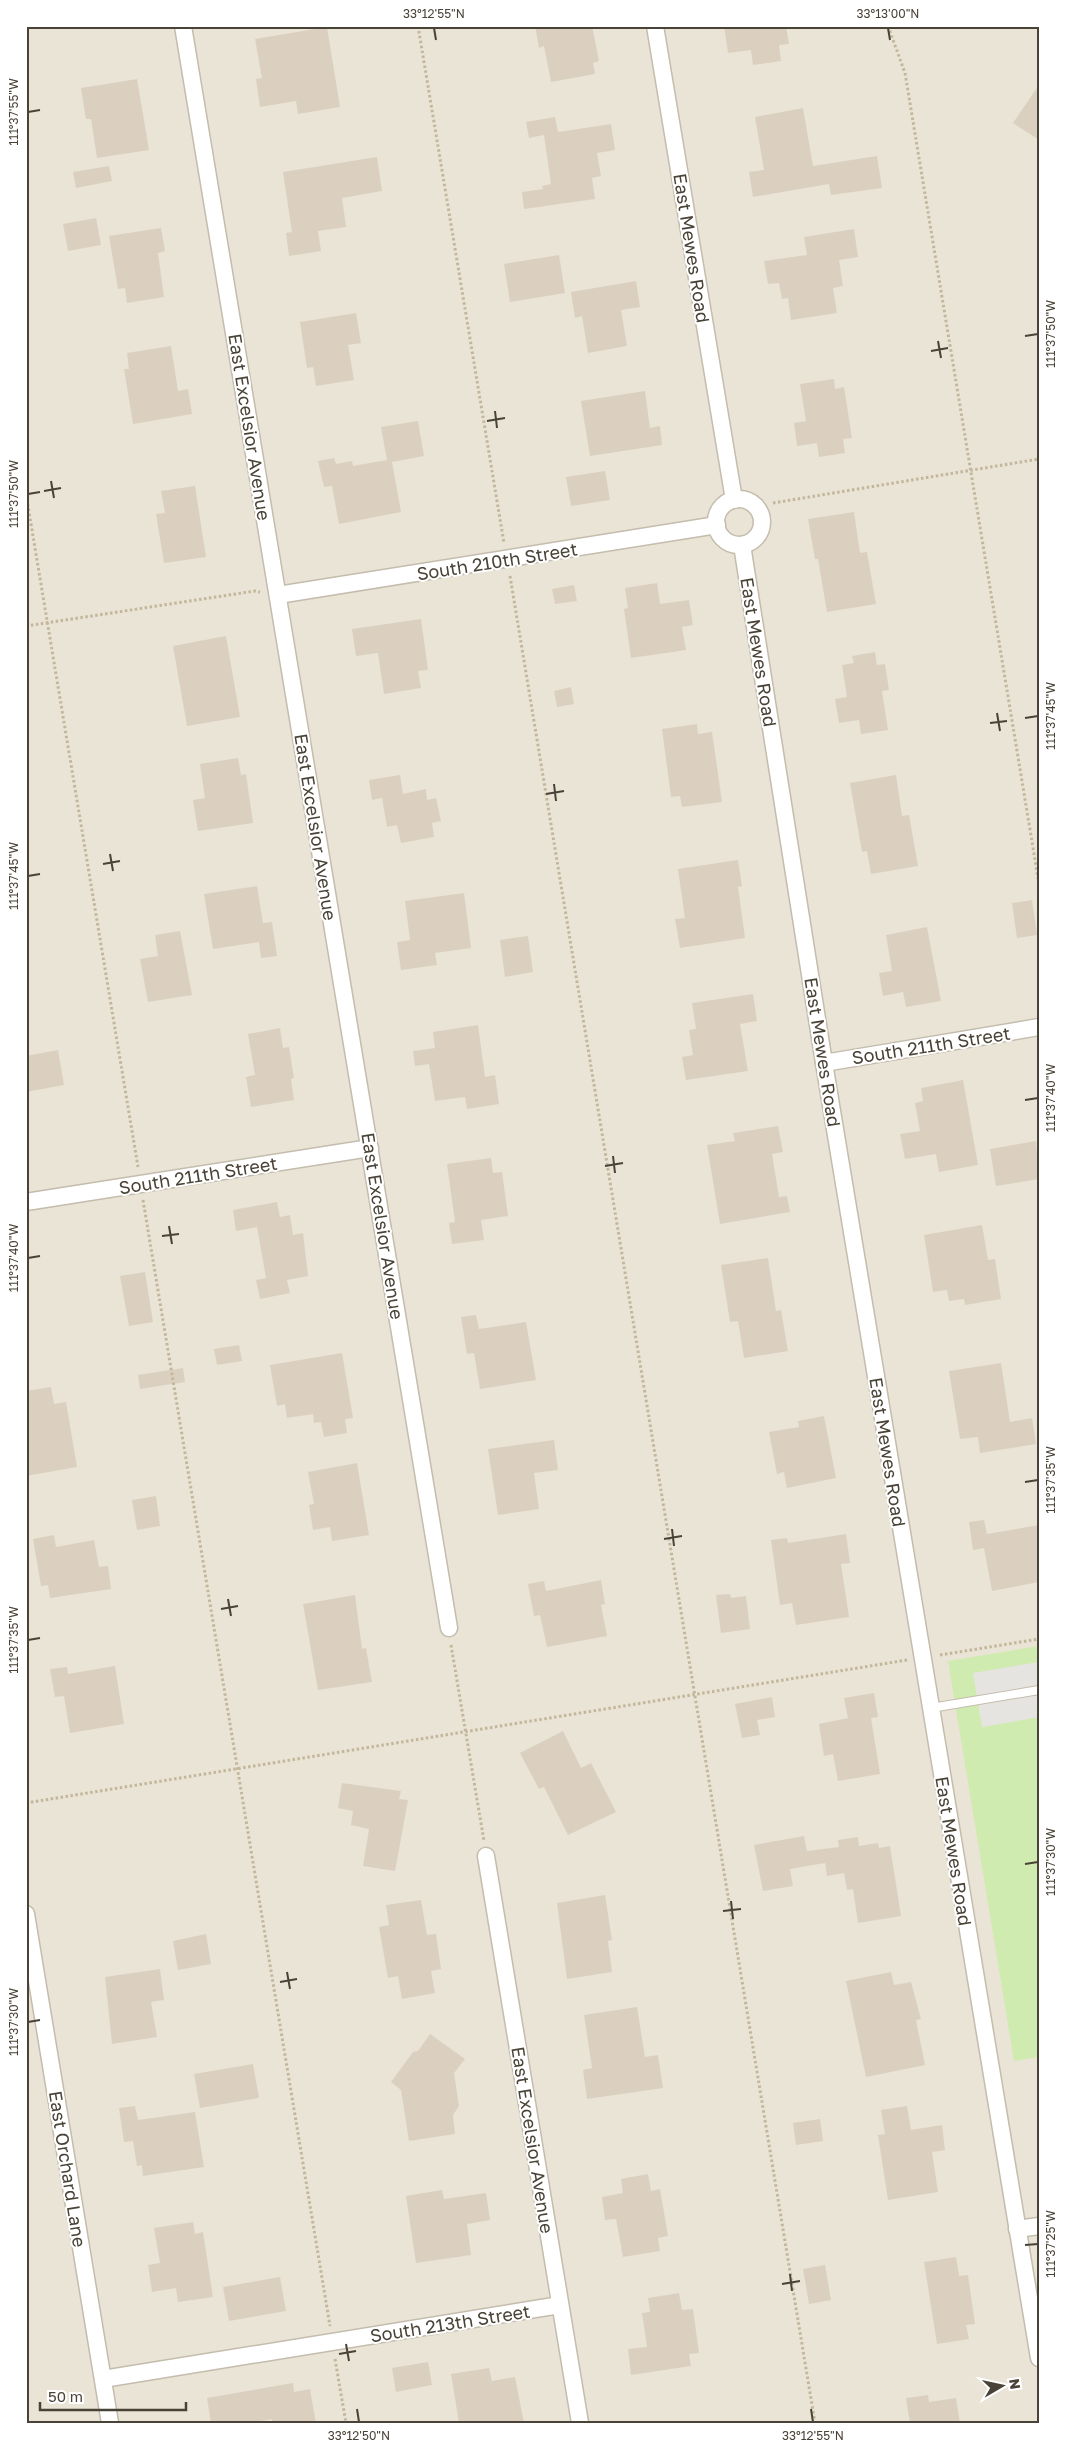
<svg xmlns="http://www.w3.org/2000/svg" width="1065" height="2449" font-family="'Golos Text',sans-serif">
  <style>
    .residential { fill: #e9e4d6 }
    .green { fill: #d0ebaf }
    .parking { fill: #e6e4e0 }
    .building { fill: #dbd0c0 }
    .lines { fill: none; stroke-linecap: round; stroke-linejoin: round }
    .lane-casing { stroke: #c4bcad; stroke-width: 10 }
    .street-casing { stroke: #c4bcad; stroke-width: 19 }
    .path { stroke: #c4b69b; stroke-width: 3; stroke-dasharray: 2.5 2.5; stroke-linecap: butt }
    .lane { stroke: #fff; stroke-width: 8 }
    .street { stroke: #fff; stroke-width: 16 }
    .ticks { fill: none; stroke: #494236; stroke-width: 2 }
    .labels { text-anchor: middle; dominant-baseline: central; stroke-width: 4; stroke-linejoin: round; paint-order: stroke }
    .street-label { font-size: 18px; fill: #494236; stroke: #fff }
    .neatline { fill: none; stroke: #494236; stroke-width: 2 }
    .ticks-label { font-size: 12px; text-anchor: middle; fill: #494236 }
  </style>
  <rect width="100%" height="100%" fill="#f5f1e8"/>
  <!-- residential -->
  <rect class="residential" x="26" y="26" width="1013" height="2397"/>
  <!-- green -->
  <polygon class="green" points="1039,1646 1039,2057 1014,2061 948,1661"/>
  <!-- parking -->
  <polygon class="parking" points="1039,1662 1039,1717 982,1727 973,1673"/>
  <!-- building -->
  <g class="building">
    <polygon points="535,26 592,26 599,61 593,63 595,74 551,82 544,46 539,48"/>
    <polygon points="724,26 786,26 789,44 779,45 781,61 753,65 751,50 728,53"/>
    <polygon points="327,27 340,107 298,114 296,101 260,107 256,79 262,78 255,39"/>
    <polygon points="137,79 149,150 97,158 91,119 86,119 81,88"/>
    <polygon points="1039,85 1039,140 1013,123"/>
    <polygon points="803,108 813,166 877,156 882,188 831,195 829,184 753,197 749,172 764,170 755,117"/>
    <polygon points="555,117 558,132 611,124 615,150 597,153 601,176 592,178 595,199 524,209 522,192 543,189 542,186 551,184 544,135 529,138 526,122"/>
    <polygon points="377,157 382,191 342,198 346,227 318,231 321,251 289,256 286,233 292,232 283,172"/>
    <polygon points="109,166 112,181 76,188 73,172"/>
    <polygon points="96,218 101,245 68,251 63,224"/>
    <polygon points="161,228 165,251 158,253 164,297 127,303 125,288 118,289 109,236"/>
    <polygon points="854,229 858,257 839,260 843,286 833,288 837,313 791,320 788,298 782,299 779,283 768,284 764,261 807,255 804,237"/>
    <polygon points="559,255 565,293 510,302 504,264"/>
    <polygon points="636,281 640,307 621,310 627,346 588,353 582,316 575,318 571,292"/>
    <polygon points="356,313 361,343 348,345 354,380 316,386 313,367 307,368 300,322"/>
    <polygon points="171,346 178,391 188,389 192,414 133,424 124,369 129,369 127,353"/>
    <polygon points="834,379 835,389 844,387 852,438 843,439 845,453 819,457 817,443 797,446 794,423 806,421 800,384"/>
    <polygon points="645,391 650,428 660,426 662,445 590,456 581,401"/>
    <polygon points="418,421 424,456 392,462 401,512 339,524 332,486 324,487 318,461 334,458 336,464 352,461 353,466 387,460 381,427"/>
    <polygon points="605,471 610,500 571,506 566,477"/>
    <polygon points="195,486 206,557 164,563 156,514 165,513 161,491"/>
    <polygon points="854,512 860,553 867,552 876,604 827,612 818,559 815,559 808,519"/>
    <polygon points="657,583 660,604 689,600 693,625 682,627 686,650 631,658 624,609 628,608 625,588"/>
    <polygon points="574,585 577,601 555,604 552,589"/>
    <polygon points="421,619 428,670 418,671 421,688 384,694 378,653 356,656 352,629"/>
    <polygon points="226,636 240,717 187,726 173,646"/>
    <polygon points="875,652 877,665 885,664 889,690 882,691 888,730 861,734 859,720 839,723 835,699 847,697 842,665 854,663 852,656"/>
    <polygon points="571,687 574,704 557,707 554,691"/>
    <polygon points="697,724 698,734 712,732 722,802 682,807 680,796 671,797 662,729"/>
    <polygon points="238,758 241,775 246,774 253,823 198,831 193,800 205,798 200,764"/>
    <polygon points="400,775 403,794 426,789 427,800 436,798 441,821 432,823 434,837 401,843 397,825 387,827 382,798 372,800 369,780"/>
    <polygon points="896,775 902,816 909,815 918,866 871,874 867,851 862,852 850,783"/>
    <polygon points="738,860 742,886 738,887 745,938 680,948 675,919 685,918 678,869"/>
    <polygon points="257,886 263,923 272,922 277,956 261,958 259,942 213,949 204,894"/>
    <polygon points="464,893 471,948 435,953 437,965 401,970 397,942 410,940 405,901"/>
    <polygon points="1032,900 1037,935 1017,938 1012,903"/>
    <polygon points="927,927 941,1001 906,1007 903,992 883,996 879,973 892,971 886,935"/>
    <polygon points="180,931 192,995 148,1002 140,959 158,956 155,935"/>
    <polygon points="528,936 533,972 505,977 500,940"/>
    <polygon points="753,994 757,1021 740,1024 748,1071 686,1080 682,1057 693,1055 689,1030 696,1029 692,1003"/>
    <polygon points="478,1025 485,1077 495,1075 499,1104 467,1109 465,1097 435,1101 429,1064 415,1066 413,1051 435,1048 433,1032"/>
    <polygon points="280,1028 283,1048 289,1047 294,1078 291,1079 294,1100 251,1107 246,1077 255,1075 248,1034"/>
    <polygon points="58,1050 64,1085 26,1092 26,1056"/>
    <polygon points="963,1080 978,1165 939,1172 936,1154 905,1159 900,1134 920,1131 915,1103 923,1101 921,1088"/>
    <polygon points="778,1126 783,1152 772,1154 779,1197 787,1196 790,1212 720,1224 707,1145 735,1141 733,1133"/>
    <polygon points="1036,1141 1039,1179 996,1186 990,1149"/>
    <polygon points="491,1158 493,1173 502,1172 508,1216 481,1220 484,1240 452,1244 449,1223 455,1222 447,1164"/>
    <polygon points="277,1202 280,1217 290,1215 293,1235 303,1233 308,1276 287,1280 290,1293 260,1299 256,1280 266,1278 257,1227 236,1231 233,1210"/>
    <polygon points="982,1225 988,1260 995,1259 1001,1299 965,1305 964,1299 949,1301 947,1290 933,1292 924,1235"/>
    <polygon points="768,1258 776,1311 781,1310 788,1351 744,1358 738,1321 730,1322 721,1265"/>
    <polygon points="145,1272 153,1322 129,1326 120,1276"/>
    <polygon points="476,1315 479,1329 526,1322 536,1380 480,1389 474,1353 467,1354 461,1317"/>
    <polygon points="239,1345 242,1361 217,1365 214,1349"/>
    <polygon points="342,1353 353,1418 345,1419 347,1433 324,1437 321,1422 314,1423 313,1414 287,1418 285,1404 277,1406 270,1365"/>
    <polygon points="1001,1363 1010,1422 1032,1418 1036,1444 980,1453 978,1437 960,1439 949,1371"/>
    <polygon points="183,1368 185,1382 140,1389 138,1375"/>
    <polygon points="51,1387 54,1404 66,1402 77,1467 26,1476 26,1391"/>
    <polygon points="824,1416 836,1478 787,1488 784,1472 777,1474 769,1432 799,1427 798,1421"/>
    <polygon points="554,1440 558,1470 534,1473 539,1509 498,1515 488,1449"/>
    <polygon points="357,1463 369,1535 332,1541 330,1527 313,1530 309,1505 314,1504 308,1472"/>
    <polygon points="156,1496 160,1526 137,1530 132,1500"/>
    <polygon points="984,1520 987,1534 1039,1525 1039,1582 992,1591 984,1548 973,1550 969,1522"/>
    <polygon points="846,1534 850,1563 841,1564 849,1617 796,1625 792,1603 780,1605 771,1540 787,1538 788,1543"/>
    <polygon points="54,1535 56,1547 94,1540 99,1567 108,1566 111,1589 50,1598 48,1585 41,1586 33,1539"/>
    <polygon points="601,1580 605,1604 601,1605 607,1636 547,1647 540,1615 534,1616 528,1584 544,1581 546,1591"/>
    <polygon points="730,1594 731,1598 746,1596 750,1629 721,1633 716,1595"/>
    <polygon points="355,1595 362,1649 366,1648 372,1682 318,1690 303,1604"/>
    <polygon points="115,1666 124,1724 70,1733 64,1696 55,1697 50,1669 67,1667 68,1674"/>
    <polygon points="874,1693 878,1717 871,1718 880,1774 838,1781 833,1754 824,1756 819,1724 848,1718 844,1698"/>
    <polygon points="772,1697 775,1717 757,1720 760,1735 742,1738 735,1704"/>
    <polygon points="563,1731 581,1768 591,1763 616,1812 568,1835 544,1787 539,1789 520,1753"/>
    <polygon points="342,1783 401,1791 399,1799 408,1800 395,1871 363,1866 369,1829 351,1825 353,1811 338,1808"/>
    <polygon points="804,1836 807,1851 839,1847 838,1840 858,1837 859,1846 878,1843 879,1848 890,1846 901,1916 858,1923 853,1889 847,1890 844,1873 827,1876 825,1863 790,1869 793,1886 763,1891 754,1845"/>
    <polygon points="605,1895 612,1940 608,1941 612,1972 567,1979 557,1903"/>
    <polygon points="421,1900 427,1935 436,1934 441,1969 431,1971 435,1993 402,1999 398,1976 388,1978 379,1927 389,1925 386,1905"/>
    <polygon points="206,1934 211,1964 178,1970 173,1941"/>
    <polygon points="160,1969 164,2000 151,2002 157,2037 112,2044 105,1977"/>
    <polygon points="891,1972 894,1985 911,1982 921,2019 916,2020 925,2065 866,2077 846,1981"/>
    <polygon points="637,2007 645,2057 658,2055 663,2088 587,2099 583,2070 592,2068 584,2015"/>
    <polygon points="430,2034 465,2059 454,2073 459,2106 453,2115 455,2134 409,2141 401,2090 391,2082 413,2052 418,2051"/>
    <polygon points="253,2064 259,2098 200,2108 194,2074"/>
    <polygon points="135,2106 138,2120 195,2112 204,2167 143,2176 142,2165 137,2166 133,2141 124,2142 119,2108"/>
    <polygon points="907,2106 911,2130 942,2125 945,2150 932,2152 938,2192 888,2200 878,2135 885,2134 881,2110"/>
    <polygon points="820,2119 823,2141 796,2145 793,2123"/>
    <polygon points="648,2174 651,2191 660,2189 668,2236 658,2238 660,2251 623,2257 616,2219 605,2220 602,2197 623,2193 621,2179"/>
    <polygon points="442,2190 444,2199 486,2193 490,2220 467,2224 471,2255 416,2263 406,2196"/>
    <polygon points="193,2222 195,2234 203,2232 213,2297 178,2302 176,2288 152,2292 148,2265 160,2263 154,2228"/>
    <polygon points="956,2257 959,2276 968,2275 975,2324 966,2325 969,2339 937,2344 924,2262"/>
    <polygon points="825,2265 831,2300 809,2304 803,2269"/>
    <polygon points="280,2277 286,2311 229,2321 223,2287"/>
    <polygon points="679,2293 682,2310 693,2309 699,2353 689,2354 691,2366 631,2375 628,2349 647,2347 642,2313 650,2312 648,2298"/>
    <polygon points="428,2362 432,2385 396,2392 392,2368"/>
    <polygon points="489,2368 492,2381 515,2377 524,2423 459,2423 451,2374"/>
    <polygon points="293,2383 294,2392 310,2389 316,2423 272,2423 272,2419 250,2423 211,2423 207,2398"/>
    <polygon points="928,2395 929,2402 956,2398 960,2423 910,2423 906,2398"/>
  </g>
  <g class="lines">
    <defs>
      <polyline id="lane" points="931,1708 1039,1690"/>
      <g id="street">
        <polyline points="183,26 449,1628"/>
        <polyline points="655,26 734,500"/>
        <circle cx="739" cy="522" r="23"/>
        <polyline points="742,545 824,1063 1039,2358"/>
        <polyline points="278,595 717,525"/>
        <polyline points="824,1063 1039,1027"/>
        <polyline points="26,1202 370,1148"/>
        <polyline points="486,1856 580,2423"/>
        <polyline points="26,1914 110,2423"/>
        <polyline points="1017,2229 1039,2226"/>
        <polyline points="103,2379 560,2305"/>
      </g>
    </defs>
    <!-- lane casing -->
    <use href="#lane" class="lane-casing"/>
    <!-- street casing -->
    <use href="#street" class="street-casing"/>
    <!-- path -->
    <g class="path">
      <polyline points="418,26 504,543"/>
      <polyline points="888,26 905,73 1039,884"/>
      <polyline points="26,494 138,1167"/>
      <polyline points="773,503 1039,459"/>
      <polyline points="510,576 815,2423"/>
      <polyline points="26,626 255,591 260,592"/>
      <polyline points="143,1200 330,2326"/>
      <polyline points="451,1645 484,1841"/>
      <polyline points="940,1655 1039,1639"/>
      <polyline points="26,1803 907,1660"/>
      <polyline points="335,2359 346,2423"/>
    </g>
    <!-- lane -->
    <use href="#lane" class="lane"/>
    <!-- street -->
    <use href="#street" class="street"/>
  </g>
  <!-- ticks -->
  <path class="ticks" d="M434,28L436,40M888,28L890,40M28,112L40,110M1025,336L1038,334M938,341L941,358M931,351L948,348M495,411L497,428M487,421L505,418M51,481L54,498M44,491L61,488M28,494L40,492M997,713L1000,731M1025,718L1038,716M990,723L1007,721M554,784L556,801M546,794L564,791M110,854L113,871M103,864L120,861M28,876L40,874M1025,1100L1038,1098M613,1156L615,1173M605,1166L623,1163M169,1226L172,1244M162,1236L179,1234M28,1258L40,1256M1025,1482L1038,1480M672,1529L674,1546M664,1539L682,1536M228,1599L231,1616M221,1609L238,1606M28,1640L40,1638M1025,1864L1038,1862M731,1901L733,1919M723,1911L741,1909M287,1972L290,1989M280,1982L297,1979M28,2022L40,2020M1025,2245L1038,2244M790,2274L792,2291M782,2284L800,2281M346,2344L349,2361M339,2354L356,2351M357,2409L359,2422M811,2409L813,2422"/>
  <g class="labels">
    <!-- street labels -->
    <g class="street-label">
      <text transform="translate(692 248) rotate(81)">East Mewes Road</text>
      <text transform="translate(250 427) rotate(81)">East Excelsior Avenue</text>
      <text transform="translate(497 561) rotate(-9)">South 210th Street</text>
      <text transform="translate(759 652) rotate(81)">East Mewes Road</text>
      <text transform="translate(316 827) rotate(81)">East Excelsior Avenue</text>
      <text transform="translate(931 1045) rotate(-9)">South 211th Street</text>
      <text transform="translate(823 1052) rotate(81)">East Mewes Road</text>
      <text transform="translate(198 1175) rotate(-9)">South 211th Street</text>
      <text transform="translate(383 1226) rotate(81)">East Excelsior Avenue</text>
      <text transform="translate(888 1452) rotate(81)">East Mewes Road</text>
      <text transform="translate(954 1851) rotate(81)">East Mewes Road</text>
      <text transform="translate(533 2140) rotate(81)">East Excelsior Avenue</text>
      <text transform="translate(68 2169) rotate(81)">East Orchard Lane</text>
      <text transform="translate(450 2323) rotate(-9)">South 213th Street</text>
    </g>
  </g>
  <!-- border -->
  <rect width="1065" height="2449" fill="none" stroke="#ffffff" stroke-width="55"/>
  <!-- north arrow -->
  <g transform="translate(1002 2386) rotate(81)" stroke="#ffffff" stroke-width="4" paint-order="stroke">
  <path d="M0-4L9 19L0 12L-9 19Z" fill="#494236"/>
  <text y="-8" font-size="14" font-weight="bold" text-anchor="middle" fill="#494236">N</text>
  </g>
  <!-- scale -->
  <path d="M40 2402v8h146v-8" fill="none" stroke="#494236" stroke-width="2.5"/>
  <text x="48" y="2402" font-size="15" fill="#494236" stroke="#ffffff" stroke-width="4" paint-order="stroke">50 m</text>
  <rect x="28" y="28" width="1010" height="2394" class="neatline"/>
  <g class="ticks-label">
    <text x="434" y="18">33°12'55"N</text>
    <text x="888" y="18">33°13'00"N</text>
    <text transform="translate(14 112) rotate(-90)" y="4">111°37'55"W</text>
    <text transform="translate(1051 334) rotate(-90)" y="4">111°37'50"W</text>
    <text transform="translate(14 494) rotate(-90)" y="4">111°37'50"W</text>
    <text transform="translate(1051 716) rotate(-90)" y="4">111°37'45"W</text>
    <text transform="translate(14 876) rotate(-90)" y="4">111°37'45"W</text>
    <text transform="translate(1051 1098) rotate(-90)" y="4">111°37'40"W</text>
    <text transform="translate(14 1258) rotate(-90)" y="4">111°37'40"W</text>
    <text transform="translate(1051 1480) rotate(-90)" y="4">111°37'35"W</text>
    <text transform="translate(14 1640) rotate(-90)" y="4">111°37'35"W</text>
    <text transform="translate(1051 1862) rotate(-90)" y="4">111°37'30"W</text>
    <text transform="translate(14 2022) rotate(-90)" y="4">111°37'30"W</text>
    <text transform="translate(1051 2244) rotate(-90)" y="4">111°37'25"W</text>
    <text x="359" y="2440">33°12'50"N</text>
    <text x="813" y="2440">33°12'55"N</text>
  </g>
</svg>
